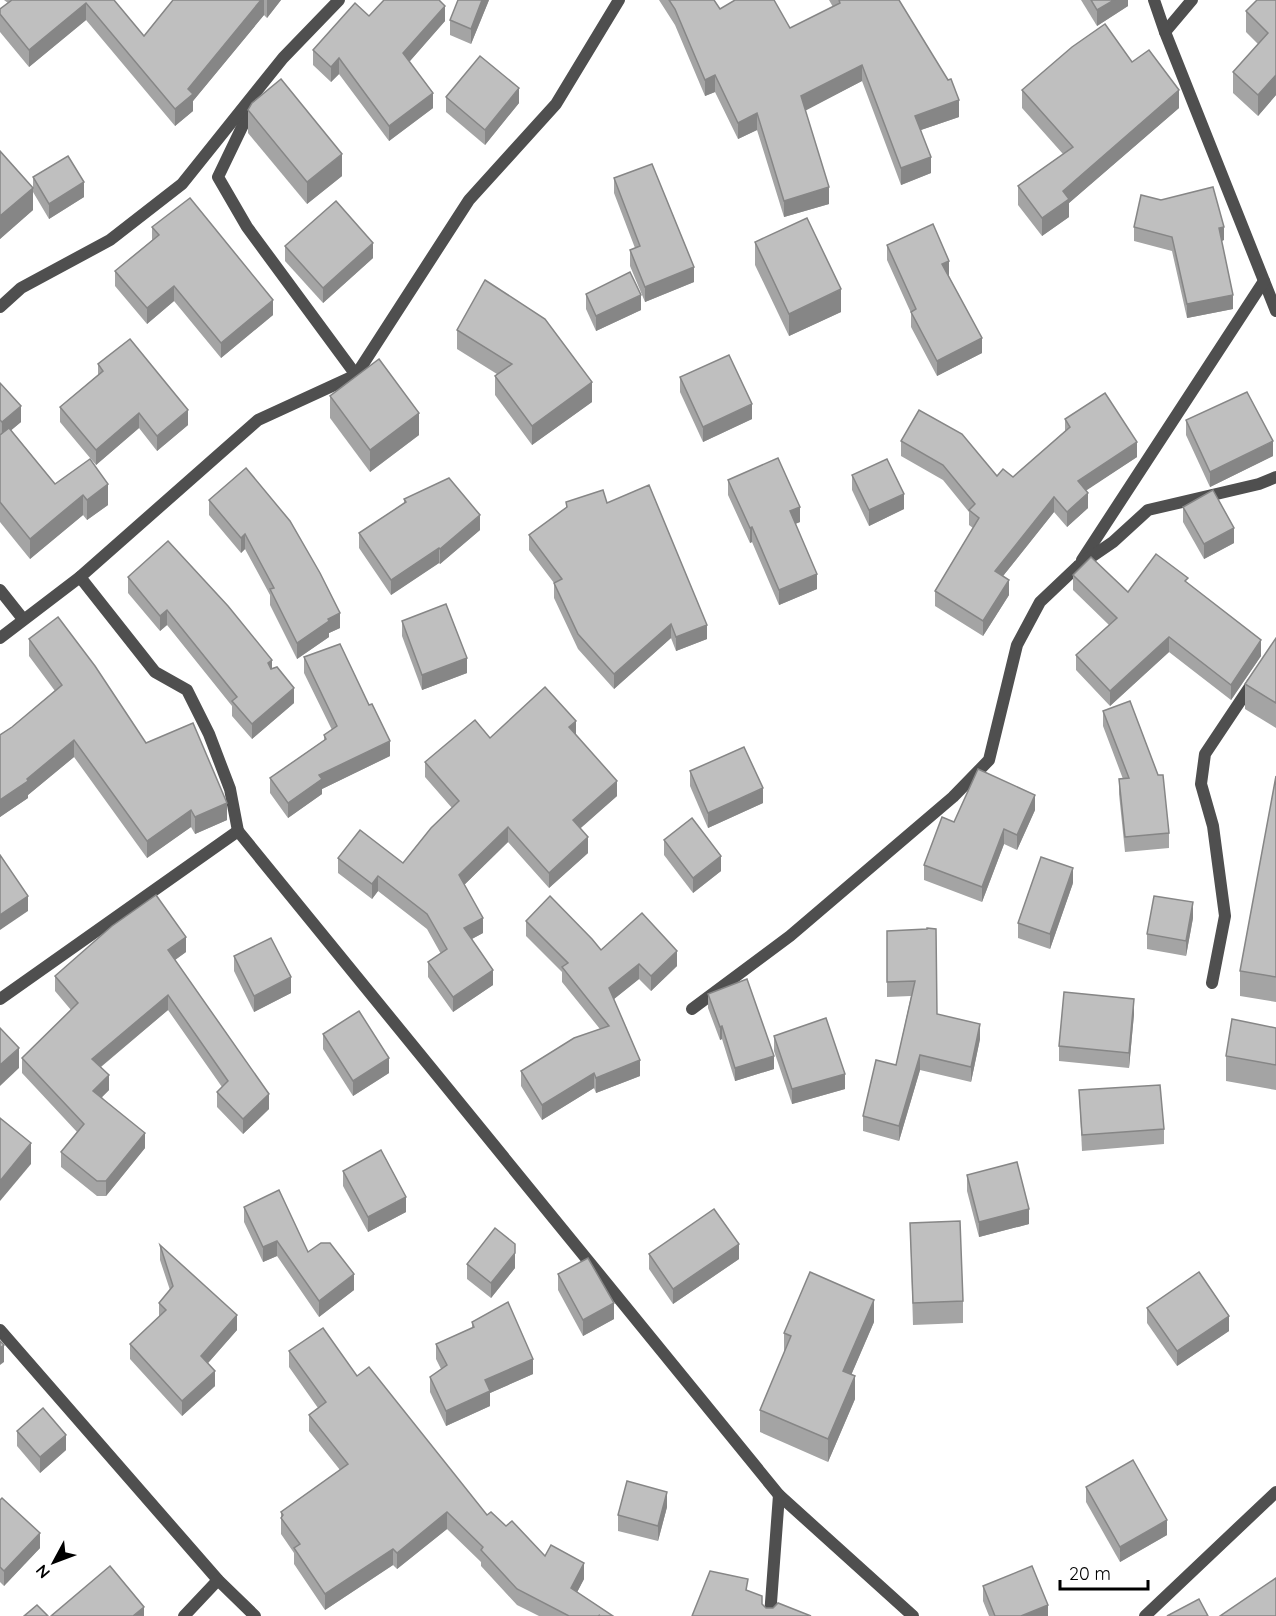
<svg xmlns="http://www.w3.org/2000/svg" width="1276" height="1616" font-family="Quicksand,sans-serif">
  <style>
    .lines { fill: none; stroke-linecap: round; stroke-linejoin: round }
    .lane { stroke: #4f4f4f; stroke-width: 12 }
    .street { stroke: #4f4f4f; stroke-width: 12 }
    .wall { fill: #a4a4a4 }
    .shaded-wall { fill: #868686 }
    .building { fill: #bfbfbf; stroke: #868686; stroke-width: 1.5 }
  </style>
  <rect width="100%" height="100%" fill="#fff"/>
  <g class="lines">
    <!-- lane -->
    <g class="lane">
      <polyline points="1165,32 1192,0"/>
      <polyline points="80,577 155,672 187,690 209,734 230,789 238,831"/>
      <polyline points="1212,983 1225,916 1213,826 1201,784 1205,754 1253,682"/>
    </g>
    <!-- street -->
    <g class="street">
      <polyline points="1154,0 1165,32 1276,311"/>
      <polyline points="254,102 218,177 247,227 356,375"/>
      <polyline points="0,307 21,288 110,240 182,184 283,58 339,0"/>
      <polyline points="1082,560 1264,281"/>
      <polyline points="0,590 23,619"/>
      <polyline points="0,638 80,577 258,420 356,375 469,200 556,104 619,0"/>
      <polyline points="0,999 238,831 779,1495 913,1616"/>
      <polyline points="692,1009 790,936 953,797 989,760 1017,645 1040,602 1078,566 1113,542 1148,510 1259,484 1276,477"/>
      <polyline points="0,1330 218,1580 255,1616"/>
      <polyline points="184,1616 218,1580"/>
      <polyline points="770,1616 779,1495"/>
      <polyline points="1145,1616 1276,1492"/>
    </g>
  </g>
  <!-- wall -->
  <g class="wall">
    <polygon points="4,0 114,0 144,36 173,0 281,0 267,18 264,15 193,101 193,111 175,126 86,20 29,67 0,32 0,9 8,3"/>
    <polygon points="458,0 489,0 471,44 450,35 450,20"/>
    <polygon points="659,0 714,0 720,9 790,28 833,7 829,0 899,0 959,117 921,130 931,173 901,185 862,81 805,110 829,204 784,217 757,130 738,139 715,92 705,96 675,25"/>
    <polygon points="1081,0 1128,0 1128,6 1097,26"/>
    <polygon points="1276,0 1276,95 1258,116 1233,93 1233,72 1258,44 1246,32 1246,11"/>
    <polygon points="369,16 445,21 409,62 433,108 389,141 339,74 331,82 313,65 313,50"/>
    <polygon points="1132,62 1179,108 1069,203 1069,217 1042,236 1018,205 1018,186 1063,154 1022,108 1022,90"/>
    <polygon points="446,97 519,103 485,145 446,112"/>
    <polygon points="248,110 342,176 307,204 248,133"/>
    <polygon points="0,151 33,188 33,177 84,197 49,219 33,192 33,210 0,239"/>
    <polygon points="614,178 694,282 645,302 630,266 630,250 635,248 614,193"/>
    <polygon points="152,227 273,315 221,358 174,301 147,324 115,286 115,271 152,240"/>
    <polygon points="1134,227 1224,240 1221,241 1233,309 1187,318 1172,251 1134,241"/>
    <polygon points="755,242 841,312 789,336 755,265"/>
    <polygon points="887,245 949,276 982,353 937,376 911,327 911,313 887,260"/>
    <polygon points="285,246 373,258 323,303 285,261"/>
    <polygon points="586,294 641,310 596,331 586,309"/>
    <polygon points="457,330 592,402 532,445 495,395 495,376 497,374 457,349"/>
    <polygon points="98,364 188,425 157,451 139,428 96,465 60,422 60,407 98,375"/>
    <polygon points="680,377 752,419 703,442 680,392"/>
    <polygon points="0,383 21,422 11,430 55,484 108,505 87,520 83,515 30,559 0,522"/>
    <polygon points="330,396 419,435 370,472 330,418"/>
    <polygon points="1065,419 1137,457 1086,490 1088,508 1067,527 1054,512 1003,576 1009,595 983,636 935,606 935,591 973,528 969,525 969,512 943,480 901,456 901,441 997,476 1013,477 1065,431"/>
    <polygon points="1186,420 1273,456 1210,487 1186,435"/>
    <polygon points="246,468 340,628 329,633 329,637 297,659 270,605 270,595 245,549 241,553 209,515 209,500"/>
    <polygon points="852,475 904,509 869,526 852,490"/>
    <polygon points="728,480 800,522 795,524 817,589 779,605 752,542 750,543 728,495"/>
    <polygon points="404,499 480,530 440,564 439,563 391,595 359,548 359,533 404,503"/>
    <polygon points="566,502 607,503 707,639 676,651 671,638 614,689 578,649 554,598 554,583 529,550 529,535 566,508"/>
    <polygon points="1183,507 1234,543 1204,559 1183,522"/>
    <polygon points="1073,575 1128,592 1188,584 1261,656 1231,700 1169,652 1110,706 1076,670 1076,655 1109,625 1073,590"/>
    <polygon points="128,577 272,669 294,703 252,739 232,716 232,706 167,625 160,631 128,593"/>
    <polygon points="402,621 467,673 422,690 402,636"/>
    <polygon points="1276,638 1276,728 1245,709 1245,684"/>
    <polygon points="29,639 146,743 227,820 195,834 191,827 147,858 74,757 28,795 28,798 0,817 0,735 12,727 55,691 29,656"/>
    <polygon points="304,657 390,756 322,789 322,794 288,818 270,793 270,778 324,740 324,735 332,730 304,673"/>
    <polygon points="1103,711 1169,833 1169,848 1125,852 1119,794 1119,779 1123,779 1103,726"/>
    <polygon points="576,735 617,796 580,828 588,853 549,888 508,842 464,885 483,933 472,939 493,985 453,1012 428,977 428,962 441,954 427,929 378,891 372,899 338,873 338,858 403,863 452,808 425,777 425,762 490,738"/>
    <polygon points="690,771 763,803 708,828 690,786"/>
    <polygon points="1276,776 1276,1002 1240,996 1240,971"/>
    <polygon points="1035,810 1017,850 1004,844 982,902 924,880 924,865 954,822"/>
    <polygon points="664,840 721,871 693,893 664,855"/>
    <polygon points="1073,883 1050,949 1018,938 1018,923"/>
    <polygon points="1193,918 1186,956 1147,949 1147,934"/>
    <polygon points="526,921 601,950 677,966 651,991 639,979 614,999 640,1076 596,1093 594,1088 542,1120 521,1086 521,1071 600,1029 562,982 562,972 526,936"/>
    <polygon points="887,931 937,1014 980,1039 971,1082 920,1070 899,1141 863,1131 863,1116 896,1065 911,996 887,997"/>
    <polygon points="186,952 175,960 269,1109 243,1134 217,1107 217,1092 222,1087 168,1010 101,1067 109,1090 102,1097 145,1148 106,1196 97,1196 61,1167 61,1152 77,1132 22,1073 22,1058 71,1010 55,991 55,976"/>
    <polygon points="234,956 291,993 254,1012 234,971"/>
    <polygon points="708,994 774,1069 735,1081 722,1039 720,1040 708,1008"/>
    <polygon points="1134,1014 1129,1068 1059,1061 1059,1046"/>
    <polygon points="1276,1028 1276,1090 1226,1081 1226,1056"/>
    <polygon points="323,1034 389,1073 353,1096 323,1049"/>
    <polygon points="774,1036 845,1089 792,1104 774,1051"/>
    <polygon points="1079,1090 1164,1129 1164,1144 1082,1151"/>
    <polygon points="343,1171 406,1212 368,1232 343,1186"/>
    <polygon points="967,1175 1029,1224 979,1237 967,1191"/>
    <polygon points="244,1207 308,1252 354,1290 319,1317 277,1256 263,1262 244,1222"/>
    <polygon points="910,1223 963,1301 963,1323 913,1325"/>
    <polygon points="160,1245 237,1330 208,1363 215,1386 182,1416 130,1359 130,1344 159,1317 159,1303 170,1290 160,1260"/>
    <polygon points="649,1254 739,1259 673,1304 649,1269"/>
    <polygon points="467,1264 515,1268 491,1298 467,1279"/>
    <polygon points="558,1274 614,1319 583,1336 558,1290"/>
    <polygon points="1147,1308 1229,1331 1177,1366 1147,1323"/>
    <polygon points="472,1322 533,1374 490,1393 490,1406 446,1426 430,1392 430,1377 441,1369 436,1359 436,1344 472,1328"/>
    <polygon points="874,1322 851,1375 855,1399 828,1462 760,1432 760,1410 784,1353 784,1333"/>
    <polygon points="289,1351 357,1376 487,1515 506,1526 545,1556 584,1579 577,1592 613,1616 539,1616 517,1605 481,1566 481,1562 447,1529 397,1569 393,1565 325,1610 294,1564 294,1553 281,1534 281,1512 340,1470 309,1431 309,1415 318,1408 289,1367"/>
    <polygon points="17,1431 66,1450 40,1473 17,1446"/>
    <polygon points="1086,1487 1167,1535 1120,1562 1086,1502"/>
    <polygon points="0,1500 40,1548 4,1586 0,1582"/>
    <polygon points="667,1507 658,1541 618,1531 618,1515"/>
    <polygon points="983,1586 1048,1616 989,1616 983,1601"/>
  </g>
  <!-- shaded-wall -->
  <g class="shaded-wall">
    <polygon points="261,0 264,0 264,15 193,101 193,111 175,126 175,109 188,89"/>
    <polygon points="267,0 281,0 267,18"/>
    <polygon points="482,0 489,0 471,44 471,29"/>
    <polygon points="1114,0 1128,0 1128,6 1097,26 1097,10"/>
    <polygon points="86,3 86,20 29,67 29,50"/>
    <polygon points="445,6 445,21 403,69 403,53"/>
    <polygon points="339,58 339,74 331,82 331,67"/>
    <polygon points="862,65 862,81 801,113 801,96"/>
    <polygon points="715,75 715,92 705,96 705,80"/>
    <polygon points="1276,75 1276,95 1258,116 1258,95"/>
    <polygon points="519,88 519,103 485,145 485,130"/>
    <polygon points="1179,90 1179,108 1069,203 1069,217 1042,236 1042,218 1063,191"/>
    <polygon points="433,93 433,108 389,141 389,126"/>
    <polygon points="959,100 959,117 915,132 915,116"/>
    <polygon points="757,113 757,130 738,139 738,123"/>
    <polygon points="342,154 342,176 307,204 307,182"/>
    <polygon points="931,157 931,173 901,185 901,168"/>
    <polygon points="84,182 84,197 49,219 49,204"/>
    <polygon points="829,187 829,204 784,217 784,201"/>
    <polygon points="33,188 33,210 0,239 0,216"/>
    <polygon points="1224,227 1224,240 1219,242 1219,228"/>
    <polygon points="373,243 373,258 323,303 323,288"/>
    <polygon points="949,261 949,276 942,279 942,264"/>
    <polygon points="694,267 694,282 645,302 645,287"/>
    <polygon points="174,286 174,301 147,324 147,308"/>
    <polygon points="841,289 841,312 789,336 789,314"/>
    <polygon points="641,295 641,310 596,331 596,316"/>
    <polygon points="1233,295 1233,309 1187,318 1187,304"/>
    <polygon points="273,300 273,315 221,358 221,343"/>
    <polygon points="982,338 982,353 937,376 937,361"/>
    <polygon points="592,382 592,402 532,445 532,426"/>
    <polygon points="752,404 752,419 703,442 703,427"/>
    <polygon points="21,406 21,422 2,438 2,422"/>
    <polygon points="188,410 188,425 157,451 157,436"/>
    <polygon points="139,413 139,428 96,465 96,450"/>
    <polygon points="419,413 419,435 370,472 370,450"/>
    <polygon points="1273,441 1273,456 1210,487 1210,472"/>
    <polygon points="1137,442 1137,457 1078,496 1078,481"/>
    <polygon points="108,484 108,505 87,520 87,500"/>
    <polygon points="1088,493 1088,508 1067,527 1067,512"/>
    <polygon points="904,494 904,509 869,526 869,510"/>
    <polygon points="83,495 83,515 30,559 30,539"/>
    <polygon points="1054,497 1054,512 995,586 995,571"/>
    <polygon points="800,507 800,522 790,526 790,511"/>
    <polygon points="480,515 480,530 440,564 440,549"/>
    <polygon points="752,527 752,542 750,543 750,528"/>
    <polygon points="1234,528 1234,543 1204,559 1204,544"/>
    <polygon points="245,534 245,549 241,553 241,538"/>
    <polygon points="439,548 439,563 391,595 391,580"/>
    <polygon points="817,574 817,589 779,605 779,590"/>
    <polygon points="1009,580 1009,595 983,636 983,621"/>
    <polygon points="167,610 167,625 160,631 160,616"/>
    <polygon points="340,613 340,628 329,633 329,637 297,659 297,643 328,619"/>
    <polygon points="671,624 671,638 614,689 614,674"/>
    <polygon points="707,625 707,639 676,651 676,637"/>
    <polygon points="1169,637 1169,652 1110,706 1110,691"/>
    <polygon points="1261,640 1261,656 1231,700 1231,685"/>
    <polygon points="467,658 467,673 422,690 422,675"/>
    <polygon points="272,660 272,675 268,663"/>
    <polygon points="294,688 294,703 252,739 252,724"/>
    <polygon points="576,721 576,736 569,727"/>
    <polygon points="74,740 74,757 28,795 28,798 0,817 0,800"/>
    <polygon points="390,741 390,756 322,789 322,794 288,818 288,803 319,775"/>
    <polygon points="617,781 617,796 573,835 573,820"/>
    <polygon points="763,788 763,803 708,828 708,813"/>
    <polygon points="1035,795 1035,810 1017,850 1017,835"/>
    <polygon points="227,803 227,820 195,834 195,817"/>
    <polygon points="191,810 191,827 147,858 147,841"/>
    <polygon points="508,827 508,842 459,890 459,875"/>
    <polygon points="1004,829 1004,844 982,902 982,887"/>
    <polygon points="588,837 588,853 549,888 549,873"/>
    <polygon points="721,856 721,871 693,893 693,878"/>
    <polygon points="1073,868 1073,883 1050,949 1050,934"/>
    <polygon points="378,876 378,891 372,899 372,884"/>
    <polygon points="28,896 28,911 0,930 0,915"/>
    <polygon points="1193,902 1193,918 1186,956 1186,941"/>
    <polygon points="483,918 483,933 464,943 464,928"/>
    <polygon points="186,937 186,952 168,965 168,950"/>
    <polygon points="677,951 677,966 651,991 651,976"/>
    <polygon points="639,964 639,979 609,1003 609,988"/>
    <polygon points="493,970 493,985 453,1012 453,997"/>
    <polygon points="291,977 291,993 254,1012 254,996"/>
    <polygon points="168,995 168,1010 92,1074 92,1059"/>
    <polygon points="1134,999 1134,1014 1129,1068 1129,1053"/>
    <polygon points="980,1024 980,1039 971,1082 971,1067"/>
    <polygon points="722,1026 722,1039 720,1040 720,1027"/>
    <polygon points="19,1048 19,1068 0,1086 0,1065"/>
    <polygon points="920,1055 920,1070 899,1141 899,1126"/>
    <polygon points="774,1056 774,1069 735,1081 735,1068"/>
    <polygon points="389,1058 389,1073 353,1096 353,1081"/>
    <polygon points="640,1060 640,1076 596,1093 596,1078"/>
    <polygon points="594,1073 594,1088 542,1120 542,1105"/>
    <polygon points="845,1074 845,1089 792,1104 792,1089"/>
    <polygon points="109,1075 109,1090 93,1106 93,1091"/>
    <polygon points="269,1094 269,1109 243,1134 243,1119"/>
    <polygon points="145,1133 145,1148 106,1196 106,1181"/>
    <polygon points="31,1143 31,1164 0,1201 0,1181"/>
    <polygon points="406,1197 406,1212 368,1232 368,1217"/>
    <polygon points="1029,1209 1029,1224 979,1237 979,1222"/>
    <polygon points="277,1241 277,1256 263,1262 263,1247"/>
    <polygon points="739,1244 739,1259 673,1304 673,1289"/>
    <polygon points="515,1253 515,1268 491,1298 491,1283"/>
    <polygon points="354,1274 354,1290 319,1317 319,1301"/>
    <polygon points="874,1300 874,1322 843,1394 843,1371"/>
    <polygon points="614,1303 614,1319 583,1336 583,1320"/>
    <polygon points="237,1315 237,1330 201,1371 201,1356"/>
    <polygon points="1229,1316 1229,1331 1177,1366 1177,1351"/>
    <polygon points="4,1345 4,1362 0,1365 0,1348"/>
    <polygon points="533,1359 533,1374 490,1393 490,1406 446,1426 446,1411 485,1380"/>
    <polygon points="215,1371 215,1386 182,1416 182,1401"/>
    <polygon points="855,1376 855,1399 828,1462 828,1439"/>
    <polygon points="66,1435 66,1450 40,1473 40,1457"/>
    <polygon points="667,1492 667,1507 658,1541 658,1526"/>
    <polygon points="447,1512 447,1529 397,1569 397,1553"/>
    <polygon points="1167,1520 1167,1535 1120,1562 1120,1547"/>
    <polygon points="40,1533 40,1548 4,1586 4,1571"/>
    <polygon points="393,1549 393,1565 325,1610 325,1594"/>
    <polygon points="584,1563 584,1579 571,1604 571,1588"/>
    <polygon points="1048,1605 1048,1616 1021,1616"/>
    <polygon points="144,1607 144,1616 133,1616"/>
  </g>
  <!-- building -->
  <g class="building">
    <polygon points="12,0 114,0 144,36 173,0 261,0 188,89 193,94 175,109 86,3 29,50 0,14 0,9"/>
    <polygon points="384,0 439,0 445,6 403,53 433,93 389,126 339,58 331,67 313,50 355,3 369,16"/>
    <polygon points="458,0 482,0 471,29 450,20"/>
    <polygon points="669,0 714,0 720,9 735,0 774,0 790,28 840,3 839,0 899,0 948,80 951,79 959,100 915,116 931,157 901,168 862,65 801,96 829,187 784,201 757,113 738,123 715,75 705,80 675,9"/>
    <polygon points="1091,0 1114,0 1097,10"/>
    <polygon points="1257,0 1276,0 1276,75 1258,95 1233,72 1268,33 1246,11"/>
    <polygon points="1105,24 1132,62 1149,50 1179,90 1063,191 1069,199 1042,218 1018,186 1073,147 1022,90 1072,47"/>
    <polygon points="480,56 519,88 485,130 446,97"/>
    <polygon points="281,79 342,154 307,182 248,110 252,103"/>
    <polygon points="0,151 33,188 0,216"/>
    <polygon points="68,156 84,182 49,204 33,177"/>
    <polygon points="652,164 694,267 645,287 630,250 640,246 614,178"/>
    <polygon points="1213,187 1224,227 1219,228 1233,295 1187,304 1172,237 1134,227 1141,195 1161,200"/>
    <polygon points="190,198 273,300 221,343 174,286 147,308 115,271 159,235 152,227"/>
    <polygon points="336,201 373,243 323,288 285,246"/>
    <polygon points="807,218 841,289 789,314 755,242"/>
    <polygon points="933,224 949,261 942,264 982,338 937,361 911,312 916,309 887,245"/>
    <polygon points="630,272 641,295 596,316 586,294"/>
    <polygon points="485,280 545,319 592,382 532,426 495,376 512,364 457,330"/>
    <polygon points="130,339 188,410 157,436 139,413 96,450 60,407 103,371 98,364"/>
    <polygon points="729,355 752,404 703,427 680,377"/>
    <polygon points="379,359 419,413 370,450 330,396"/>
    <polygon points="0,383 21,406 2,422 0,420"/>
    <polygon points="1247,392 1273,441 1210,472 1186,420"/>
    <polygon points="1105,393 1137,442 1078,481 1088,493 1067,512 1054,497 995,571 1009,580 983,621 935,591 979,518 969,510 975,504 943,465 901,441 919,410 962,434 997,476 1003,469 1013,477 1070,427 1065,419"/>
    <polygon points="9,428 55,484 90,459 108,484 87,500 83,495 30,539 0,502 0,435"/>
    <polygon points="778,458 800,507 790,511 817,574 779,590 752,527 750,528 728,480"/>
    <polygon points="887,459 904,494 869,510 852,475"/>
    <polygon points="246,468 290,521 320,573 340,613 328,619 329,621 297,643 270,589 274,588 245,534 241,538 209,500"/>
    <polygon points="449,478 480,515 440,549 439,548 391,580 359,533 406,502 404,499"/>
    <polygon points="649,485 707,625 676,637 671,624 614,674 578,634 554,583 562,579 529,535 567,507 566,502 603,490 607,503"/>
    <polygon points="1213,490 1234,528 1204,544 1183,507"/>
    <polygon points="168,541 228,606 272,660 268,663 271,669 277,667 294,688 252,724 232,701 237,697 167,610 160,616 128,577"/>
    <polygon points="1156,554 1188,578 1185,581 1261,640 1231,685 1169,637 1110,691 1076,655 1117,618 1073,575 1091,557 1128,592"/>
    <polygon points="446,604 467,658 422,675 402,621"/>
    <polygon points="58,617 95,666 146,743 193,723 227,803 195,817 191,810 147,841 74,740 27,779 28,781 0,800 0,735 12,727 62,685 29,639"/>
    <polygon points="1276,638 1276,703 1245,684"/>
    <polygon points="340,644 369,705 372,704 390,741 319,775 322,779 288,803 270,778 326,739 324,735 337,726 304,657"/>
    <polygon points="545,687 576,721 569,727 617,781 573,820 588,837 549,873 508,827 459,875 483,918 464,928 493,970 453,997 428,962 447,949 427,914 378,876 372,884 338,858 360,830 403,863 431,828 459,801 425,762 475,720 490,738"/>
    <polygon points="1130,701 1158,775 1163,775 1169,833 1125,837 1119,779 1129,778 1103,711"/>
    <polygon points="744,747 763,788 708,813 690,771"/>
    <polygon points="978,769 1035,795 1017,835 1004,829 982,887 924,865 942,817 954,822"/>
    <polygon points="1276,776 1276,977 1240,971"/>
    <polygon points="692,818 721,856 693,878 664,840"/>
    <polygon points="0,855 28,896 0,915"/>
    <polygon points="1041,857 1073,868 1050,934 1018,923"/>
    <polygon points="156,895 186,937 168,950 269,1094 243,1119 217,1092 228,1081 168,995 92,1059 109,1075 93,1091 145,1133 106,1181 97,1181 61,1152 84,1124 22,1058 78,1003 55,976 112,926"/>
    <polygon points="550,896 592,939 601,950 642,913 677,951 651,976 639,964 609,988 640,1060 596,1078 594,1073 542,1105 521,1071 574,1038 609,1026 562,967 568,963 526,921"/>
    <polygon points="1154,896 1193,902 1186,941 1147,934"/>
    <polygon points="927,928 936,929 937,1014 980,1024 971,1067 920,1055 899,1126 863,1116 876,1060 896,1065 915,981 887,982 887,931 927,929"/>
    <polygon points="271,938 291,977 254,996 234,956"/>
    <polygon points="747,979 774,1056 735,1068 722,1026 720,1027 708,994"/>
    <polygon points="1064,992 1134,999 1129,1053 1059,1046"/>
    <polygon points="359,1011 389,1058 353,1081 323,1034"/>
    <polygon points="826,1018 845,1074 792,1089 774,1036"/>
    <polygon points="1232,1019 1276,1028 1276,1065 1226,1056"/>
    <polygon points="0,1028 19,1048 0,1065"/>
    <polygon points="1160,1085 1164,1129 1082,1135 1079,1090"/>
    <polygon points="0,1118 31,1143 0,1181"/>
    <polygon points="381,1150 406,1197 368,1217 343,1171"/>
    <polygon points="1017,1162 1029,1209 979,1222 967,1175"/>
    <polygon points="279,1190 308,1252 321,1243 330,1243 354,1274 319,1301 277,1241 263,1247 244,1207"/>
    <polygon points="714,1209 739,1244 673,1289 649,1254"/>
    <polygon points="960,1221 963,1301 913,1303 910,1223"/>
    <polygon points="495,1228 515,1244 515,1253 491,1283 467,1264"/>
    <polygon points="160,1245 237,1315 201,1356 215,1371 182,1401 130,1344 166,1310 159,1303 173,1286"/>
    <polygon points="588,1258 614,1303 583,1320 558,1274"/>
    <polygon points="810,1272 874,1300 843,1371 855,1376 828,1439 760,1410 791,1336 784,1333"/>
    <polygon points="1199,1272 1229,1316 1177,1351 1147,1308"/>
    <polygon points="508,1302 533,1359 485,1380 490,1391 446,1411 430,1377 447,1365 436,1344 474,1327 472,1322"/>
    <polygon points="323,1328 357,1376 369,1367 487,1515 491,1512 506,1526 512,1521 545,1556 551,1545 584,1563 571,1588 613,1616 599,1616 600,1615 598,1616 569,1616 517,1589 481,1550 483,1547 447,1512 397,1553 393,1549 325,1594 294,1548 300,1544 281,1518 283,1515 281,1512 348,1464 309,1415 326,1402 289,1351"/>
    <polygon points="0,1341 4,1345 0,1348"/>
    <polygon points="43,1408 66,1435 40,1457 17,1431"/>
    <polygon points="1133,1460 1167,1520 1120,1547 1086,1487"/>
    <polygon points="627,1481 667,1492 658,1526 618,1515"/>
    <polygon points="2,1498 40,1533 4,1571 0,1567 0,1500"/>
    <polygon points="110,1566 144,1607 133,1616 51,1616"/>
    <polygon points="1032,1566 1048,1605 1021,1616 995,1616 983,1586"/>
    <polygon points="710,1571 748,1579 746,1590 762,1596 762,1604 766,1608 773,1608 778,1603 811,1616 692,1616"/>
    <polygon points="1276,1578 1276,1616 1220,1616"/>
    <polygon points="1199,1599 1208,1616 1167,1616"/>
    <polygon points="37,1605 48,1616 24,1616"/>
  </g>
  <!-- north arrow -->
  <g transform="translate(54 1562) rotate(229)" stroke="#ffffff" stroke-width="4.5" paint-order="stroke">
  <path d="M0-4.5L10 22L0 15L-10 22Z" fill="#000000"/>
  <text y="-9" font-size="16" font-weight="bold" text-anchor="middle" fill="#000000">N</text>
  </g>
  <!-- scale -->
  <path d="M1060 1580v9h88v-9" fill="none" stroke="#000000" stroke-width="3"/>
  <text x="1069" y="1580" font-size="18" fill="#000000" stroke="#ffffff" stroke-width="4.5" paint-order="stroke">20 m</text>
</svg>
